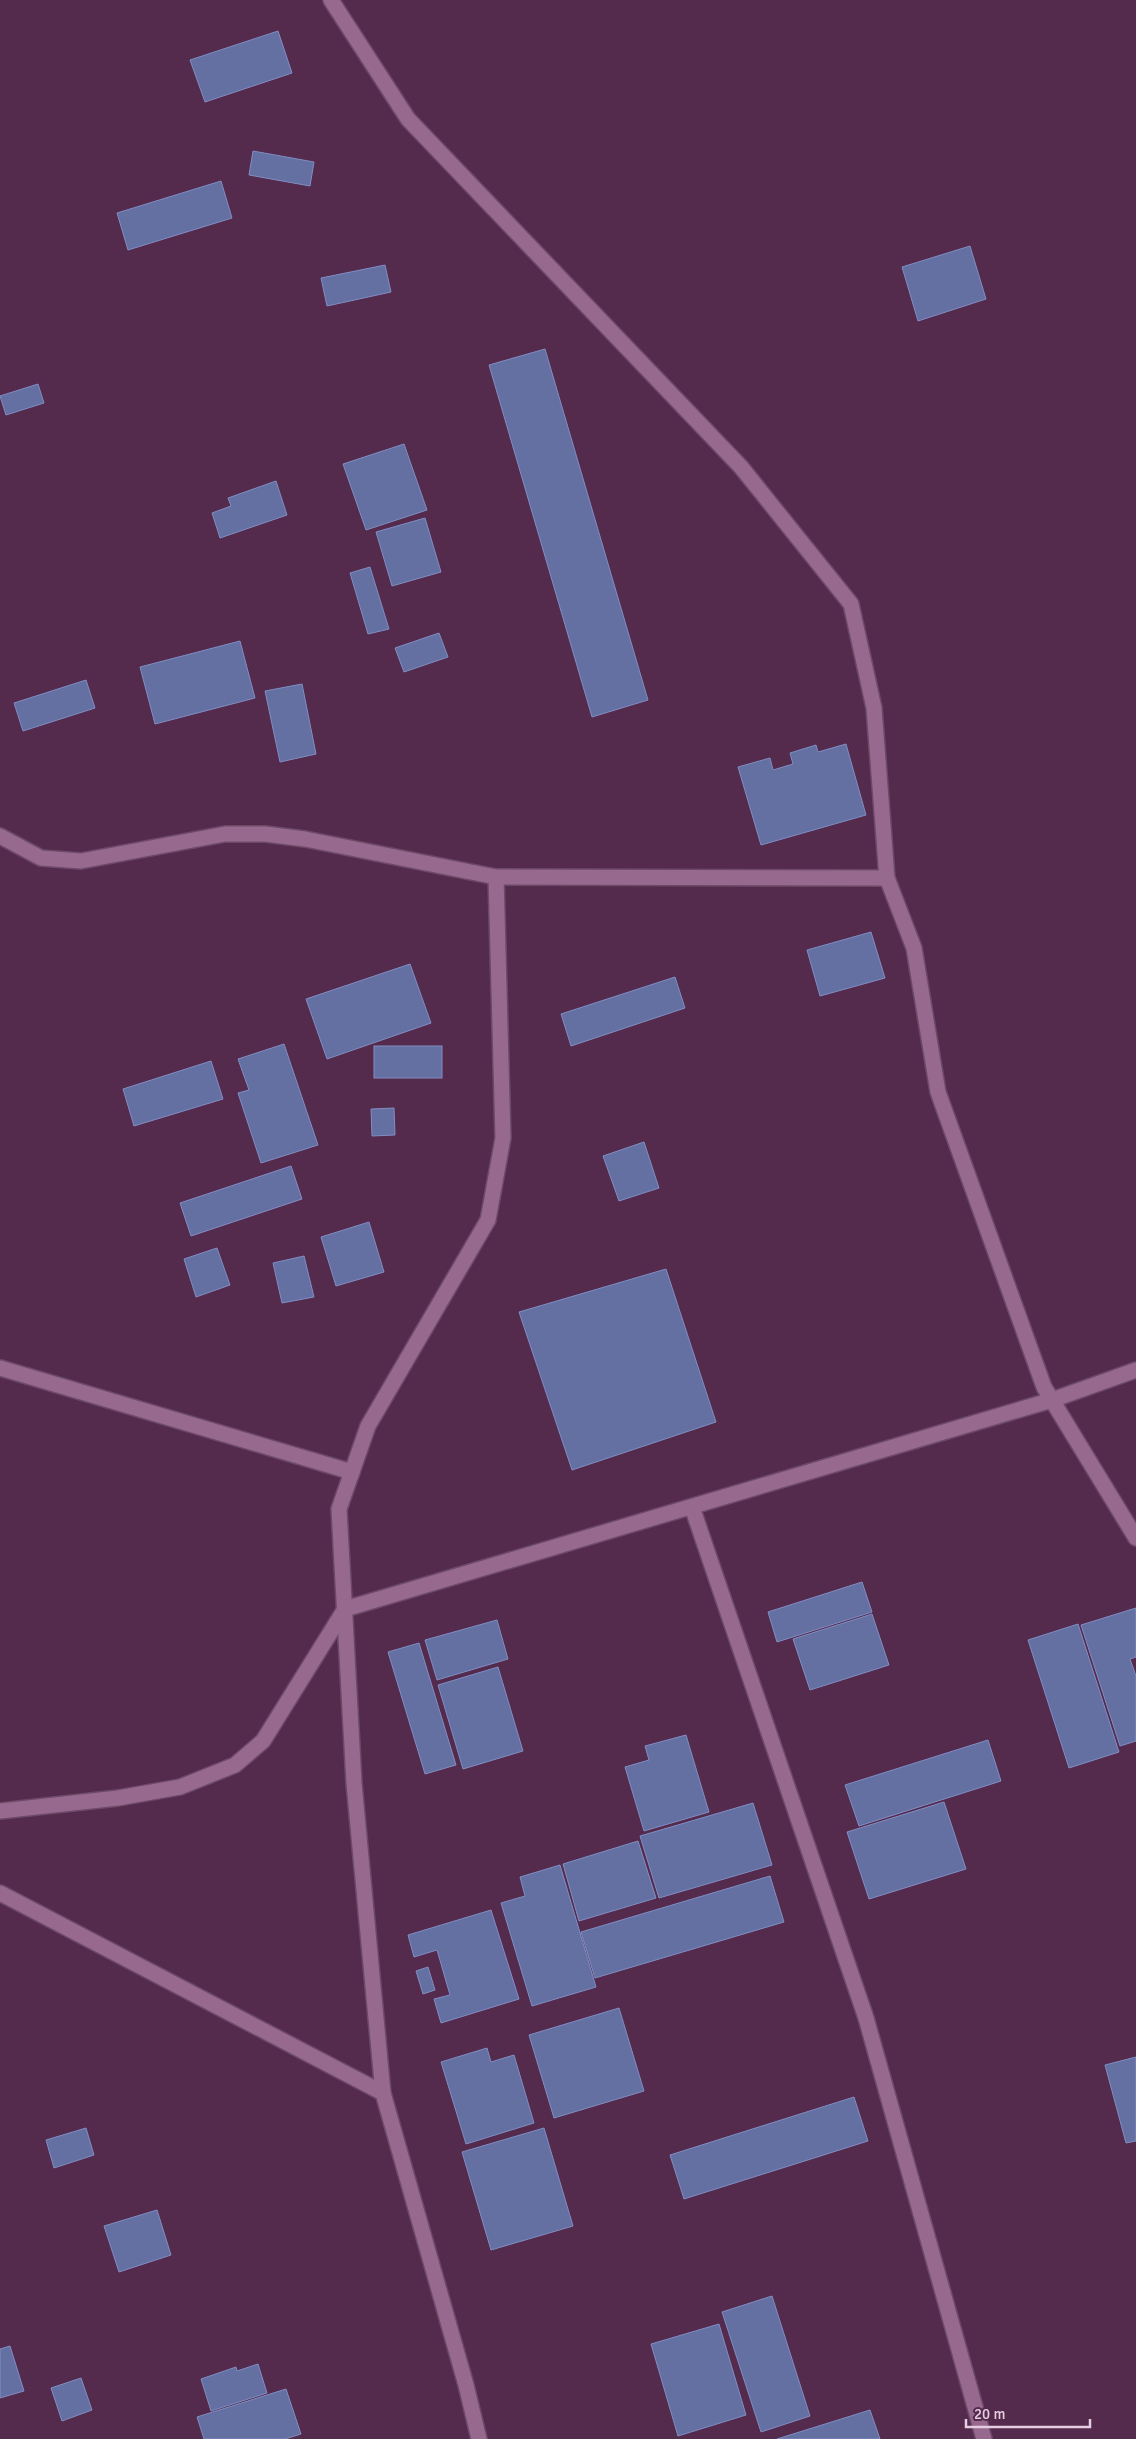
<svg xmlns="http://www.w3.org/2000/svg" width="1136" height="2439" font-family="Signika,sans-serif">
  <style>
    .building { fill: #646fa2; stroke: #818ec3 }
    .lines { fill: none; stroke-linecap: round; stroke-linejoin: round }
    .minor-casing { stroke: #6c4967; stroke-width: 18 }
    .minor { stroke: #98698f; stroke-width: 15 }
  </style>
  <rect width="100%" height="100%" fill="#542a4d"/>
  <!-- building -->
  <g class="building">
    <polygon points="278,31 292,73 205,102 190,60"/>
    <polygon points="253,151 314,162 310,186 249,175"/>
    <polygon points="221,181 232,218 128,250 117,213"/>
    <polygon points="970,246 986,299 918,321 902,267"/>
    <polygon points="385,265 391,292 327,306 321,278"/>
    <polygon points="545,349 648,700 592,717 489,365"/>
    <polygon points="38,384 44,403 6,415 0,396"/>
    <polygon points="404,444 427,510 366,530 343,464"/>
    <polygon points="276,481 287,515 220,538 212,513 231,506 228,498"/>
    <polygon points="425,518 441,572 392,586 376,532"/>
    <polygon points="370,567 389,629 368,634 350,573"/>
    <polygon points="439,633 448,657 404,672 395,648"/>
    <polygon points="240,641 255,698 155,724 140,667"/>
    <polygon points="86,680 95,708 23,731 14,703"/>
    <polygon points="302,684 316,754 280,762 265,691"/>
    <polygon points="846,744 866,815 761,845 738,767 770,758 773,770 793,764 790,753 816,745 818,752"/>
    <polygon points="871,932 885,978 820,996 807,950"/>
    <polygon points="410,964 431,1023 327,1059 306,999"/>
    <polygon points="675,977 685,1008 571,1046 561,1014"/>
    <polygon points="284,1044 318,1145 261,1163 238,1093 249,1090 238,1059"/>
    <rect x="374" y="1046" width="68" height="32"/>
    <polygon points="211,1061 223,1099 134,1126 123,1089"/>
    <polygon points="394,1108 395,1135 372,1136 371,1109"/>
    <polygon points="644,1142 659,1188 619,1201 603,1156"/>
    <polygon points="291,1166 302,1199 191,1236 180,1203"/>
    <polygon points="369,1222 384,1272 336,1286 321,1237"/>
    <polygon points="217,1248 230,1285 196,1297 184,1259"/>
    <polygon points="304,1256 314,1297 282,1303 273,1263"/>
    <polygon points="666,1269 716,1422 572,1470 519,1312"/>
    <polygon points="862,1582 872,1612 777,1642 768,1612"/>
    <polygon points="1136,1608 1136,1657 1130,1659 1136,1676 1136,1741 1120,1746 1081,1625"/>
    <polygon points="872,1614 889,1665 810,1690 793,1639"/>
    <polygon points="497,1620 508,1659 437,1680 425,1640"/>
    <polygon points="1078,1624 1119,1752 1069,1768 1028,1640"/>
    <polygon points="419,1643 456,1765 425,1774 388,1652"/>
    <polygon points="498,1667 523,1751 463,1769 438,1685"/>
    <polygon points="686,1735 709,1812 644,1831 625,1767 649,1760 645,1746"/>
    <polygon points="988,1740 1001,1781 859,1826 845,1785"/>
    <polygon points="944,1802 966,1869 869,1899 847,1832"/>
    <polygon points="753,1803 772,1865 659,1898 640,1836"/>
    <polygon points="638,1841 656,1898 579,1921 563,1864"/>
    <polygon points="560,1865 596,1987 532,2006 501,1903 525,1896 520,1877"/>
    <polygon points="770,1876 784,1922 595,1978 581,1932"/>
    <polygon points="491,1910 519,1999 441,2023 434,1999 450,1995 437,1950 414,1957 408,1935"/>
    <polygon points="428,1967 435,1990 423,1994 416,1971"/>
    <polygon points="619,2008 644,2091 554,2118 529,2035"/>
    <polygon points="487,2048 491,2062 514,2055 534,2123 466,2144 441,2062"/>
    <polygon points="1136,2057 1136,2141 1126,2143 1105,2065"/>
    <polygon points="854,2097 868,2141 684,2199 670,2155"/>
    <polygon points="86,2128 94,2155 54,2168 46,2140"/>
    <polygon points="544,2128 573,2226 491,2250 462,2152"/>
    <polygon points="157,2210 171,2255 119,2272 104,2226"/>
    <polygon points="772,2296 810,2416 761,2432 722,2312"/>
    <polygon points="719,2324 746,2415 678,2436 651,2344"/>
    <polygon points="10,2346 24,2391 0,2398 0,2349"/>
    <polygon points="258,2364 267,2393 211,2411 201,2379 236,2367 237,2371"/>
    <polygon points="81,2378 92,2410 62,2421 51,2388"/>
    <polygon points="286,2389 301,2434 285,2439 204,2439 197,2417"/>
    <polygon points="870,2410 880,2439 777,2439"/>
  </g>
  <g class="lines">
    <defs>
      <g id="minor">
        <polyline points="331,0 408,119 741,467 851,604 874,708 887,878 914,948 938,1092 1044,1387 1136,1538"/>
        <polyline points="0,836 41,858 81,861 225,834 265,834 305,839 496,877 887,878"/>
        <polyline points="0,1368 352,1472"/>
        <polyline points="692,1507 866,2018 984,2439"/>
        <polyline points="0,1811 118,1798 180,1787 235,1765 263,1741 345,1609 1052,1400 1136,1370"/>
        <polyline points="0,1893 383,2093"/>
        <polyline points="479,2439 466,2385 383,2093 354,1783 339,1509 368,1426 488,1220 503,1138 496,877"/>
      </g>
    </defs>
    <!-- minor casing -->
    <use href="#minor" class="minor-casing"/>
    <!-- minor -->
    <use href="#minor" class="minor"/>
  </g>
  <!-- scale -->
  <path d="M966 2419v8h124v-8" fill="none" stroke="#e7cde1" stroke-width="2.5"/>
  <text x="974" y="2419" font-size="15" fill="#e7cde1" stroke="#542a4d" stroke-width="4" paint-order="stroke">20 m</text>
</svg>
